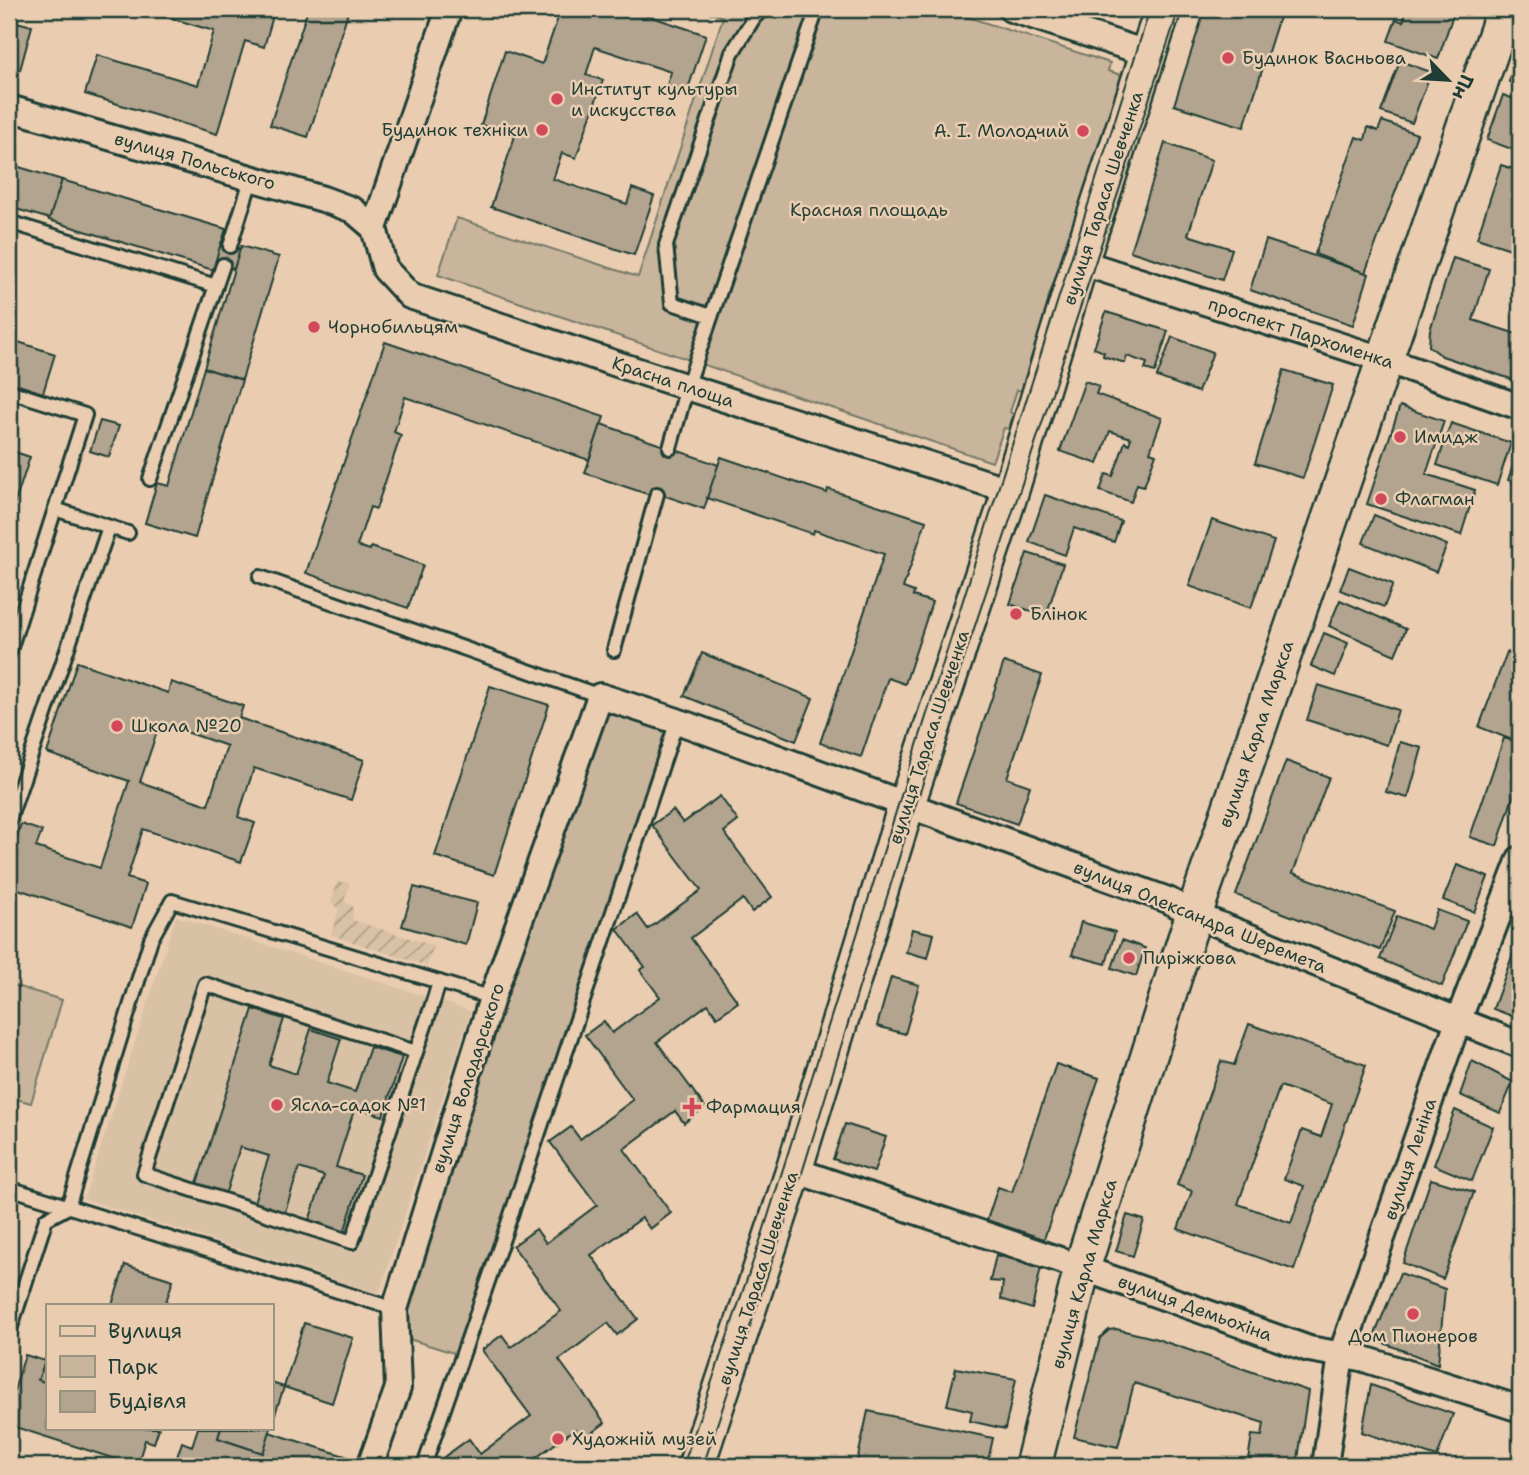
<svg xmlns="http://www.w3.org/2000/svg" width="1529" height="1475" font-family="'Shantell Sans',sans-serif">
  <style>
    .built { fill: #d9c1a6 }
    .industrial { fill: url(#industrial-furrows) }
    .green { fill: #c9b59c; stroke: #747968; stroke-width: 2 }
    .building { fill: #b2a48e; stroke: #1f3d34; stroke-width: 2; fill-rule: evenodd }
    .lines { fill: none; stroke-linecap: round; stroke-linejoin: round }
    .lane-casing { stroke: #1f3d34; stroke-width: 18 }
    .street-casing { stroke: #1f3d34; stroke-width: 30 }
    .secondary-casing { stroke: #1f3d34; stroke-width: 40 }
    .lane { stroke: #eacdb1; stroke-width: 12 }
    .street { stroke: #eacdb1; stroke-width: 24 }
    .secondary { stroke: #eacdb1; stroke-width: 35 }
    .tram { stroke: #1f3d34; stroke-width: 2 }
    .poi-dot { fill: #d1495b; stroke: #eacdb1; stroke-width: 2.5 }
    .labels { text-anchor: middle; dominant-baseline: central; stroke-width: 5; stroke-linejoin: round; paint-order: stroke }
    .poi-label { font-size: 18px; fill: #1f3d34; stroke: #eacdb1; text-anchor: start }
    .street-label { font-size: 18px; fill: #1f3d34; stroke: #eacdb1 }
    .park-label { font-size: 18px; fill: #284339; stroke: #eacdb1 }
  </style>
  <defs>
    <pattern id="industrial-furrows" width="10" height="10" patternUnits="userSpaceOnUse" patternTransform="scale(1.75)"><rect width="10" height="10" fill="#d9c1a6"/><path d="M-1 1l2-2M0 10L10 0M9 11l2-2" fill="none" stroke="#af9e88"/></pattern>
  </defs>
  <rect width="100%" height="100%" fill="#eacdb1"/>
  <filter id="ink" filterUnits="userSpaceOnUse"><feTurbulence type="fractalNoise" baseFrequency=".0143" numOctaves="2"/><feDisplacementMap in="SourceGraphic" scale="14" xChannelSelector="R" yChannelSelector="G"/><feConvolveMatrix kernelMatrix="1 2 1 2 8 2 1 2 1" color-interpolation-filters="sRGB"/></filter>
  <g filter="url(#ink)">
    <!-- built -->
    <polygon class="built" points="176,916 471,1011 379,1294 84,1199"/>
    <!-- industrial -->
    <polygon class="industrial" points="338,881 350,884 344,901 353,906 353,920 434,946 427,966 331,935 339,909 331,902"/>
    <!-- green -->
    <g class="green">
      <polygon points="699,9 943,9 1110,63 1108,71 1125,76 1048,299 1051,301 1022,391 1017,390 1010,412 1013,414 1009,429 1004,428 992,462 438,275 457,218 638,277 723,17"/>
      <polygon points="604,702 668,726 460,1355 393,1334"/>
      <polygon points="9,984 62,1000 31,1103 9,1097"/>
    </g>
    <!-- building -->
    <g class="building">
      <polygon points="140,9 275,9 264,47 245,41 217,134 85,94 97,55 198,85 214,31"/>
      <polygon points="308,9 349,9 308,137 270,125"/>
      <polygon points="561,9 628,9 706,35 687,92 667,85 671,72 595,47 586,75 603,80 576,158 562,153 553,179 627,204 632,188 654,196 634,255 491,207 515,136 481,125 505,51 542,64"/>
      <polygon points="1205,9 1274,9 1281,11 1244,127 1174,105"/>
      <polygon points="1407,9 1455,9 1438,59 1388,41 1396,19 1403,22"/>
      <polygon points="9,20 32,26 20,70 9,67"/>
      <polygon points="1520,46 1520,86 1509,82"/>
      <polygon points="1400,61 1431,72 1412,123 1381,112"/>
      <polygon points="1503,95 1520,101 1520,143 1517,151 1487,140"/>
      <polygon points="1382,121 1417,134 1365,273 1315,254 1356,137 1365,140 1368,127 1378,131"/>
      <polygon points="1165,143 1212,160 1188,235 1232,249 1222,280 1130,251"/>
      <polygon points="9,164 62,180 50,219 9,207"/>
      <polygon points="1501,165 1520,171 1520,252 1477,238"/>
      <polygon points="62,180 226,229 213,270 49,220"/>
      <polygon points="1266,240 1369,274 1353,325 1250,290"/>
      <polygon points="221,243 240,249 234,269 215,263"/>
      <polygon points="241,246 279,257 242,380 204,368"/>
      <polygon points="1453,258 1489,269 1473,320 1520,335 1520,382 1442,356 1429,346 1430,330"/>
      <polygon points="1106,312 1168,331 1155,372 1145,369 1147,363 1127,356 1125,363 1103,356 1104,352 1094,348"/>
      <polygon points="1172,337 1213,352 1198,392 1157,377"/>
      <polygon points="9,339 55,354 43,393 9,382"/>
      <polygon points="385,342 604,417 589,460 405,397 394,432 401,435 376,509 370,507 357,546 370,550 371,547 423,565 408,608 306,573"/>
      <polygon points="204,368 242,380 195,538 145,523 157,483 169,486"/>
      <polygon points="1284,370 1333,385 1303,478 1255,463"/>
      <polygon points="1085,381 1099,386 1096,394 1162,418 1150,452 1156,454 1144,486 1137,484 1131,502 1100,491 1106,474 1113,476 1125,442 1129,444 1131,438 1110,431 1098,464 1060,451"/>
      <polygon points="1400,406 1444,421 1426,474 1475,490 1461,535 1367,504"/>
      <polygon points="100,421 119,426 109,457 90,451"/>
      <polygon points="1451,423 1511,443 1497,485 1437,465"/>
      <polygon points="601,424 719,465 704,509 651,491 650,495 585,473"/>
      <polygon points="1520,445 1520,485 1508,480"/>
      <polygon points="9,450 30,457 9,521"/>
      <polygon points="721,457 827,493 828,489 926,521 903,588 914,592 913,596 932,602 905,684 888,678 861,757 820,743 884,554 814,530 813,534 707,498"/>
      <polygon points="1045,495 1121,521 1114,542 1074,528 1065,555 1029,542"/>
      <polygon points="1374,515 1447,545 1436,572 1363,543"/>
      <polygon points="1212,520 1274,541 1251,608 1189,586"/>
      <polygon points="1027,553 1063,564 1046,616 1010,604"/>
      <polygon points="1349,567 1393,584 1384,607 1340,590"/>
      <polygon points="1340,600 1406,629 1395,655 1329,626"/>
      <polygon points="1324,633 1348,643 1335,676 1311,666"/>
      <polygon points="1507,652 1520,657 1520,743 1479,727"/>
      <polygon points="702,653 813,698 796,741 684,696"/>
      <path d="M77,662L168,693L171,682L243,706L239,718L364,760L351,800L254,768L238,817L255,823L241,862L143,829L127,878L146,884L132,927L9,886V861L21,824L42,831L36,847L100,868L129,781L47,753ZM160,723L227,746L208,805L140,782Z"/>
      <polygon points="1004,662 1042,675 1007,778 1030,786 1017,824 956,803"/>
      <polygon points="1318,685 1398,710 1387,745 1307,720"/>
      <polygon points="490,686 549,705 494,875 435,856"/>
      <polygon points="1504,738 1520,743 1520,776 1497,846 1470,837"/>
      <polygon points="1400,742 1422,748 1408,798 1386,792"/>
      <polygon points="1286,761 1329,777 1293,873 1395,911 1380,950 1236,895"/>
      <polygon points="720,796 738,821 724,832 772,897 752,912 743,899 691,938 738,1002 717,1017 708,1004 657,1042 705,1107 684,1123 675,1111 624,1149 671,1213 650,1229 642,1218 591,1255 638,1319 617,1335 608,1323 559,1360 605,1423 583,1439 575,1429 525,1466 451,1466 444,1457 469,1439 480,1454 531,1416 482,1350 502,1335 511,1347 561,1311 513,1246 536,1229 546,1243 597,1205 550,1142 571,1127 580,1139 633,1100 585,1035 604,1021 612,1033 660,997 640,970 645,967 617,929 637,914 648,929 701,890 652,825 673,810 683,823"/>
      <polygon points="1457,865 1488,877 1474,912 1443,900"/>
      <polygon points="414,887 477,903 466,945 402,926"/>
      <polygon points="1437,910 1467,921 1442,986 1380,959 1397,916 1430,929"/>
      <polygon points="1081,922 1115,932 1106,964 1072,955"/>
      <polygon points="912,929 934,934 928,958 906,952"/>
      <polygon points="1520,934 1520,1019 1493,1009"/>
      <polygon points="1122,940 1145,948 1136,976 1112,968"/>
      <polygon points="891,977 919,985 905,1034 877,1026"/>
      <polygon points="253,1009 284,1019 269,1065 296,1074 311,1029 341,1039 327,1083 355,1092 370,1047 402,1057 383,1116 355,1107 336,1167 362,1175 343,1236 308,1224 324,1176 299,1168 284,1215 253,1205 269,1156 240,1147 225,1195 196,1186"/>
      <path d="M1249,1024L1366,1065L1294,1270L1178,1229L1192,1191L1177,1185L1221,1061L1234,1065ZM1280,1086L1332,1104L1321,1137L1302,1130L1284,1179L1304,1186L1291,1223L1238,1204Z"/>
      <polygon points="1472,1061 1513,1082 1500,1113 1460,1095"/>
      <polygon points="1056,1064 1099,1078 1044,1239 987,1220 998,1187 1012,1192"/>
      <polygon points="1455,1110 1493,1127 1472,1181 1434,1165"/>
      <polygon points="845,1124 886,1137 874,1172 833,1159"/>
      <polygon points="1431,1179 1474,1192 1443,1279 1403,1263"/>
      <polygon points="1127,1215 1144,1220 1133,1256 1116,1251"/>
      <polygon points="996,1255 1041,1267 1032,1309 1001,1299 1003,1282 990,1281"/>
      <polygon points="125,1265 173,1280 165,1305 112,1305"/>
      <polygon points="1400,1273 1445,1289 1438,1364 1373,1339"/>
      <polygon points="304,1323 353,1338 332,1403 284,1387"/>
      <polygon points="1116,1329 1154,1338 1308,1391 1297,1466 1247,1466 1252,1435 1262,1436 1264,1423 1134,1383 1118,1447 1074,1437 1100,1338 1109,1330"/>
      <polygon points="47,1353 47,1383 38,1380"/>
      <polygon points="25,1355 45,1361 38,1380 47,1383 47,1428 159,1428 154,1443 145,1440 137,1466 9,1425 9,1396 12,1397"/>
      <polygon points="956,1368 1016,1379 1005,1429 970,1421 972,1411 947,1405"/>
      <polygon points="271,1383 284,1387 271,1426"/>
      <polygon points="1371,1385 1453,1414 1437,1457 1362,1432"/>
      <polygon points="868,1411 993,1438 987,1466 856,1466"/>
      <polygon points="198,1428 221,1428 218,1438 263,1453 269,1432 348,1457 345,1466 174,1466 182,1442 192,1446"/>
      <polygon points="221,1428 271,1428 263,1453 218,1438"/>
      <polygon points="1520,1436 1520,1466 1511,1466"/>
      <polygon points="1361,1460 1388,1461 1387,1466 1360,1466"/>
    </g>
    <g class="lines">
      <defs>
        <g id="lane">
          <polyline points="9,222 216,286"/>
          <polyline points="230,246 252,177"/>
          <polyline points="711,316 672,303 666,245 732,53 755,16 765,9"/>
          <polyline points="9,391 85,415 9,653"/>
          <polyline points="670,448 687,387 817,9"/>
          <polyline points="150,479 223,265"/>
          <polyline points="55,509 128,533"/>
          <polyline points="260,577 600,696"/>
          <polyline points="614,650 657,494"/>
          <polyline points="9,820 109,527"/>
          <polyline points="416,1052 205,984 144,1174 352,1242 434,999 439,982"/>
          <polyline points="9,1188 395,1309"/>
          <polyline points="9,1333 46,1219 68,1207 151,939 172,901 492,998"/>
          <polyline points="424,1466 520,1189 677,721"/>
        </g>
        <g id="street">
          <polyline points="1011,9 1149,54"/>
          <polyline points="9,108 323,199 353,210 374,228"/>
          <polyline points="374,228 385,269 410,296 687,387 999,487 1009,496"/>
          <polyline points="374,228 449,9"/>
          <polyline points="1080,262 1385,360 1520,407"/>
          <polyline points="794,1170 1057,1259 1309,1349 1361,1358 1520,1409"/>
          <polyline points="370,1466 398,1388 395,1309 492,998 600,696 677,721 1168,900 1195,915 1520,1045"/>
          <polyline points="1325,1466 1341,1355 1458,1021 1520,859"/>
        </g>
        <g id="secondary">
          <polyline points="696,1466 794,1170 906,806 1009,496 1080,262 1163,9"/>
          <polyline points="1033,1466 1082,1268 1187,935 1505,9"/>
        </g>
      </defs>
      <!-- lane casing -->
      <use href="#lane" class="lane-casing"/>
      <!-- street casing -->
      <use href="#street" class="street-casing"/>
      <!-- secondary casing -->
      <use href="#secondary" class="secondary-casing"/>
      <!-- lane -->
      <use href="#lane" class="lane"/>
      <!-- street -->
      <use href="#street" class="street"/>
      <!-- secondary -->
      <use href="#secondary" class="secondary"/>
      <!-- tram -->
      <g class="tram">
        <polyline points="683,1466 763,1232 1150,9"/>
        <polyline points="703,1466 802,1173 910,822 1179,9"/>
      </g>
    </g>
  </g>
  <!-- markers -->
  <g class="poi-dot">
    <circle cx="1228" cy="58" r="7"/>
    <circle cx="557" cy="99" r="7"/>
    <circle cx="542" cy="130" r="7"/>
    <circle cx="1083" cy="131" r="7"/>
    <circle cx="314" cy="327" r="7"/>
    <circle cx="1400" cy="437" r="7"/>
    <circle cx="1381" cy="499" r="7"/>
    <circle cx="1016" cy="614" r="7"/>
    <circle cx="117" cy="726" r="7"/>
    <circle cx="1129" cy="958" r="7"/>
    <circle cx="277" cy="1105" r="7"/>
    <path d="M688.5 1096.5h7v7h7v7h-7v7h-7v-7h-7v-7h7z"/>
    <circle cx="1413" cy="1314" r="7"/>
    <circle cx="558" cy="1439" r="7"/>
  </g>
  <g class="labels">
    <!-- poi labels -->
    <g class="poi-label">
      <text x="1242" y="58">Будинок Васньова</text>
      <text x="571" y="89">Институт культуры<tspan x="571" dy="21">и искусства</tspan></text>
      <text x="528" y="130" text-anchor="end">Будинок техніки</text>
      <text x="1069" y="131" text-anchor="end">А. І. Молодчий</text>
      <text x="328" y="327">Чорнобильцям</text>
      <text x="1414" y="437">Имидж</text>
      <text x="1395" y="499">Флагман</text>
      <text x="1030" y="614">Блінок</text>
      <text x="131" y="726">Школа №20</text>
      <text x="1143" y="958">Пиріжкова</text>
      <text x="291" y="1105">Ясла-садок №1</text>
      <text x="706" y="1107">Фармация</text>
      <text x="1413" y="1336" text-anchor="middle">Дом Пионеров</text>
      <text x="572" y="1439">Художній музей</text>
    </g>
    <!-- street labels -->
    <g class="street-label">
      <text transform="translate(195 161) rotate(16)">вулиця Польського</text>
      <text transform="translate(1103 198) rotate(-72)">вулиця Тараса Шевченка</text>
      <text transform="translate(1301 333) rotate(18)">проспект Пархоменка</text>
      <text transform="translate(673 382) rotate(18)">Красна площа</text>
      <text transform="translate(1256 734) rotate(-71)">вулиця Карла Маркса</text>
      <text transform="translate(929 737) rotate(-72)">вулиця Тараса Шевченка</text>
      <text transform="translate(1200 917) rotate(22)">вулиця Олександра Шеремета</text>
      <text transform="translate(468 1078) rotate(-72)">вулиця Володарського</text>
      <text transform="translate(1410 1159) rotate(-71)">вулиця Леніна</text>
      <text transform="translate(1084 1274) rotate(-74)">вулиця Карла Маркса</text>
      <text transform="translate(758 1278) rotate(-72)">вулиця Тараса Шевченка</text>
      <text transform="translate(1195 1308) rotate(20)">вулиця Демьохіна</text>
    </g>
    <!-- park labels -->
    <g class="park-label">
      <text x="869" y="210">Красная площадь</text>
    </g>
  </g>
  <!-- margin -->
  <rect width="1529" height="1475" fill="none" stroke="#eacdb1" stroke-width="35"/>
  <rect x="18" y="18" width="1494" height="1440" fill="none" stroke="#1f3d34" stroke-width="2.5" filter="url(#ink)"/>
  <!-- legend -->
  <rect x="46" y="1304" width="228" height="126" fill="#eacdb1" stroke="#99937f" stroke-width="2"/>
  <rect x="60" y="1326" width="35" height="10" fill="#eacdb1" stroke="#99937f" stroke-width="2"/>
  <text x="108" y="1338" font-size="21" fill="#1f3d34">Вулиця</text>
  <rect x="60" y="1356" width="35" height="21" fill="#c9b59c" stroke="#99937f" stroke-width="2"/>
  <text x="108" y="1374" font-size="21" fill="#1f3d34">Парк</text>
  <rect x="60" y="1391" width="35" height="21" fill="#b2a48e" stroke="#99937f" stroke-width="2"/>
  <text x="108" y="1408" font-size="21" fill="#1f3d34">Будівля</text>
  <!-- north arrow -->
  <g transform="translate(1448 80) rotate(115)" stroke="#eacdb1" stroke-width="5" paint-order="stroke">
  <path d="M0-5L12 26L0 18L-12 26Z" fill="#1f3d34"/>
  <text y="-10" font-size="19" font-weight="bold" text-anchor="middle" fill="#1f3d34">Пн</text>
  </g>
</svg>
